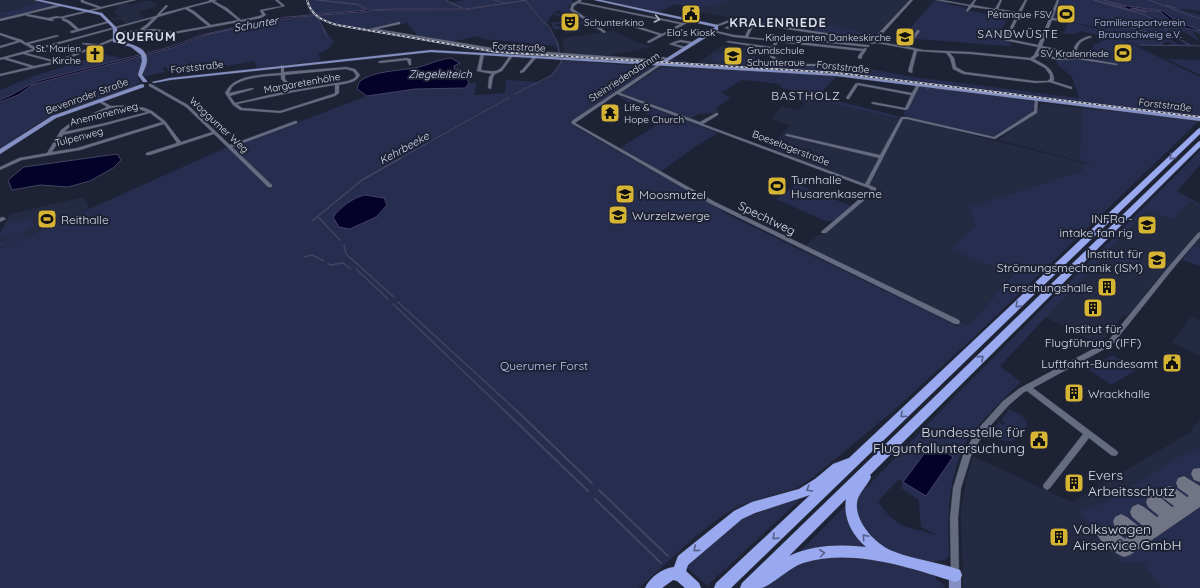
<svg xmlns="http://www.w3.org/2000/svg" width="1200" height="588" font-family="Quicksand,sans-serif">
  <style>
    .built { fill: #252a43 }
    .green { fill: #262d4e; fill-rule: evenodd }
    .water { fill: #040228; stroke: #444362 }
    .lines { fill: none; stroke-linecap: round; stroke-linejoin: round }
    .stream-far2 { stroke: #444362; stroke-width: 1 }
    .stream-far1 { stroke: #444362; stroke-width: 1.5 }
    .stream { stroke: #444362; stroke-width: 2 }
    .taxiway { fill: #707484; fill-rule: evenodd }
    .minor-casing { stroke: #3a3d4d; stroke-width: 1 }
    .major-casing { stroke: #3a3d4d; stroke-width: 1 }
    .highway-casing { stroke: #3a3d4d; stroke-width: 1 }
    .minor { fill: #656b81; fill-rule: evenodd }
    .major { fill: #8490c4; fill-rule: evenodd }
    .highway { fill: #99a9f0; fill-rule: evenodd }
    .rail-casing { stroke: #c3c7d3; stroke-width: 2 }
    .rail { stroke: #1e2235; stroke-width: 1; stroke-dasharray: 2.5; stroke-linecap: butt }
    .oneway { stroke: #b6bac9 }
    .oneway2 { stroke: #555f89 }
    .labels { text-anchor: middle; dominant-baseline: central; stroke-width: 4; stroke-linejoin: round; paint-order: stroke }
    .far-poi-label { font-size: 10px; fill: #d8dce8; stroke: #1e2235; text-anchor: end }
    .far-park-label { font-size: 10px; fill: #bdc8f6; stroke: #1e2235 }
    .far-street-label { font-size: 10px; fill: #d8dce8; stroke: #1e2235 }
    .far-water-label { font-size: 11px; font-style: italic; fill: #d3dbfa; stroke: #1e2235 }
    .far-quarter-label { font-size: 12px; letter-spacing: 1px; fill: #d8dce8; stroke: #1e2235 }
    .poi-label { font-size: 12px; fill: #d8dce8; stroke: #1e2235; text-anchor: start }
    .street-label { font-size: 12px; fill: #d8dce8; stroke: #1e2235 }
    .park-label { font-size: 12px; fill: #bdc8f6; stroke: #1e2235 }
    .far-district-label { font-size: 13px; font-weight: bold; letter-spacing: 1px; fill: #d8dce8; stroke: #1e2235 }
    .near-poi-label { font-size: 14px; fill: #d8dce8; stroke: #1e2235; text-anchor: start }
  </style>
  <rect width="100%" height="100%" fill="#1e2235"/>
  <!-- built -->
  <g class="built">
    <polygon points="0,0 31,0 41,2 10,11 0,12"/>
    <polygon points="306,0 310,0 310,6 316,15 332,23 356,29 476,48 541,56 506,54 461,50 463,48 338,26 320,20 313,16 306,6"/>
    <polygon points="603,0 910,0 877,34 793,19 780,27 695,11 699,8 675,4 659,12"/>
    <polygon points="145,1 151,1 158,5 156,5 157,7 138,12 146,19 126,24 121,19 113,21 110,18 119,17 114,10 119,9 116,6 125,3 129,5"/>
    <polygon points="613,31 637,42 653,47 610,55 595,56 565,55 561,38"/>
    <polygon points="722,46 745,48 746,46 772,49 768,56 761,56 756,57 753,66 849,73 1200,117 1200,118 836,73 565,57 566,56 711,64 698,63"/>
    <polygon points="817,100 899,119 912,120 1084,163 1081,171 969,207 976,225 952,250 1013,273 969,325 864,276 805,246 817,236 826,233 877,189 770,148 790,125 772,119 782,106 799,110 806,103"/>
    <polygon points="1042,103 1084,109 1080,161 998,140 1036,113"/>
    <polygon points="84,197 89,209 0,249 0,232 10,214"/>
    <polygon points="1189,202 1200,206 1200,247 1188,243 1127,316 1124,315 1104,339 1097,344 1045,317 1147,210 1173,220"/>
    <polygon points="1192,317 1200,320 1200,356 1172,342 1189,320 1189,318"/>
    <polygon points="1200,419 1200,588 963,588 961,510 966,481 973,456 1072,502 1189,433"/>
  </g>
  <!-- green -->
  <g class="green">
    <polygon points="309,0 444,0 463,9 393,9 315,15 310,6"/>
    <polygon points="464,0 521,0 465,9 451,3"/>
    <path d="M527,0H571L574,3L566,8H570L571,10L579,16L571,19L569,17L555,15L556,13L567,16L571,14L558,11L565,8C554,11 550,15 547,25L559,44L561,54H558L557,46L483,39L478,36L451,42L419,37L407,23C367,31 353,35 316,15L393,10L461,11L489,7Z"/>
    <polygon points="603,0 726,0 717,5 703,6 699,8 675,4 659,12"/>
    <polygon points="935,0 948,2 947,4 968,8 966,10 994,15 996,12 1010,15 997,38 1010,42 1012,45 1008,46 915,39 920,31 915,30 913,33 907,32"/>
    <path d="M1060,0H1103L1120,6L1155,11L1161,12L1171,22L1186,28L1200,31V34L1192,31L1200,41C1194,39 1191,35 1186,33C1180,31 1162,34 1156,35L1160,41L1169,39L1178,44H1185L1179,39L1190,44L1200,45V46L1166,45L1172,44L1169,41L1162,44L1164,46H1138L1097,27L1058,20V18L1053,17Z"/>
    <polygon points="1107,0 1200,0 1200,11 1183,9 1181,10 1200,15 1200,30 1177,22 1163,11 1127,6"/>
    <polygon points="41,2 55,6 0,19 0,12 10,11"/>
    <path d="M576,11C584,16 598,21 608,21C615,21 618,17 627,19L621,22L627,24L621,27L609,26L615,30L612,31L614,30C610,27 606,27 602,26C592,24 584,17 576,11Z"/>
    <path d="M313,16C323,22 326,33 334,42L328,49L318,54L321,61L257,68L254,61L227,66L218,60L169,72L166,68L167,67L162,68L165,72L138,78L140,82L136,85L70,109L60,103L48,107L57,113L37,124L0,149V103L14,97L32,85L172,48L206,35L265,22Z"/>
    <polygon points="792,19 877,34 872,39 868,40 812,32 817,26"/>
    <polygon points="564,21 562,22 563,24 554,24 561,28 564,27 561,26 564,25 575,27 570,25 585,21 600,31 579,24 575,25 581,27 578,27 580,31 565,33 562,29 554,29 551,23"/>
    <polygon points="1068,22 1103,30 1200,77 1200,117 849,73 670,61 672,59 698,63 775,67 776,64 832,68 832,70 843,71 850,65 913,77 1079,98 1072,77 1056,63 1058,56 1084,59 1090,54 1094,45 1108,38 1081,31 1074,34 1063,34"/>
    <polygon points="712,53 743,55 745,58 754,58 752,65 712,62 714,57 711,56"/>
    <path d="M103,54L124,59L38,81C25,86 14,95 0,100V90L31,77Z"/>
    <polygon points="1167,59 1200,60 1200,75"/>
    <path d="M560,60L652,67L569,123L729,215L957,326L961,322L969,325L1013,274L951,250L976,225L969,207L1081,171L1084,163L1095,165L1080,161L1082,108L1200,120L975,336L891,413L811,479L797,488L739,506L725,514L696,536L639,588H0V249L225,148L232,147L367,96L415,89H445L467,86L469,83H477L474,95L505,93L506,80L540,82L550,76L560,62ZM365,195L375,196L385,208L376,217L350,229L337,211L354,199Z"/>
    <polygon points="661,67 806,73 837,76 818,96 898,116 899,119 817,100 806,103 797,101 800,97 795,94 796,91 782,88 779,84 743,80 740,81 721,93 731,98 716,108 718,110 715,113 699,114 689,119 621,93"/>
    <polygon points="922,86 1033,100 1035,105 1031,114 996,137 989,137 903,115 920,87"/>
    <polygon points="616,96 622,97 718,133 698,145 660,172 620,148 663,121 638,110 639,107"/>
    <path d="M1200,151V165L1177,191L1200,204V206L1189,202L1173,220L1147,210L1000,366L1021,382C1006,396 993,409 980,424C976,429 971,433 968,438C948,475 947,514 949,555L947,559L935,562L936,579L942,583L945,588H764L849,502L859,495L957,394ZM899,479L903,482L901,488L919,500V507L921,527L937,535C908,527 895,528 878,501Z"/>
    <polygon points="797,184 851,206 833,221 825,221 776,199"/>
    <path d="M29,218L32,219L34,226C28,231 10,240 1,237L0,233L6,223Z"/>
    <polygon points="22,233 27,237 0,248 0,242"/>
    <polygon points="1194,245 1200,247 1200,266 1182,260"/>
    <polygon points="1120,252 1148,264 1141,272 1112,260"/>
    <polygon points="1113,355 1136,370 1111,385 1087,368"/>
    <path d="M1009,409L1022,415L1027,424C1016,447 1006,444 987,433L999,422L1004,425L1005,423L1001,420Z"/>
    <polygon points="1200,447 1200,588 1161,588 1143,562 1122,562 1081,515 1081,511 1096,506 1110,500 1184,454"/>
    <polygon points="806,494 707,586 685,566 728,529 745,518"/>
  </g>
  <!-- water -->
  <g class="water">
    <path d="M317,0L359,4L368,10L393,9H463L445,0L465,9L527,0L465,10H384L298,17L265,22L206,35L172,48L38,83L32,85L18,95L0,102V100C14,95 25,86 38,81L170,47L202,35L264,21L287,17L366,10L359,5Z"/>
    <polygon points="1094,0 1122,7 1126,7 1103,0 1127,6 1163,11 1177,22 1200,30 1200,31 1186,28 1171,21 1161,12 1131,8 1146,12 1117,7"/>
    <path d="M451,58L460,63L454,66V69L460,70L461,74L466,77L469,83L465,88L415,89L367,96L357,89L359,82C371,71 398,71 414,68C427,66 438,59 451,58Z"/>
    <polygon points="117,154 121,160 113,168 90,181 68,187 40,185 12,190 8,180 24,167"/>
    <path d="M365,195L384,198L387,205L376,217L350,229L339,227L333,217C341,207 352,198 365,195Z"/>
    <polygon points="930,446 936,446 953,457 926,496 903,482"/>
  </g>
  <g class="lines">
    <!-- stream-far2 -->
    <g class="stream-far2">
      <polyline points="494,0 505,3"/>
      <polyline points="525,0 543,22 549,26 557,42 559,53"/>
      <polyline points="1093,0 1145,15 1159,23"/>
      <polyline points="1149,0 1200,19"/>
      <polyline points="1166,5 1176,8"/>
      <polyline points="314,15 319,20 327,36"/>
      <polyline points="1159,23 1167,30"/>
      <polyline points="1121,25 1124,26"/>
      <polyline points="1125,26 1146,32"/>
      <polyline points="1148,33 1153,35"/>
      <polyline points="1172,34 1178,38"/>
      <polyline points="1154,35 1162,44"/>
      <polyline points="1179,39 1190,45"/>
      <polyline points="1140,45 1200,46"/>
      <polyline points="926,89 929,88"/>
      <polyline points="935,89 943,89"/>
      <polyline points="945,90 958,91"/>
      <polyline points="515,94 552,75 562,62 561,60"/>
      <polyline points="399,159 510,97"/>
    </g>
    <!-- stream-far1 -->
    <g class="stream-far1">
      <polyline points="318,217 340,240"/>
      <polyline points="312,221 362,180 401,158"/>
      <polyline points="344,245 346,254 394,297"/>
      <polyline points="304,257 312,255 324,261"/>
      <polyline points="328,263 330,265 343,263 351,269"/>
      <polyline points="356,269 388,299"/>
      <polyline points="398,302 517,411"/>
      <polyline points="393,304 505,411"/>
    </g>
    <!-- stream -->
    <g class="stream">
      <polyline points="504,410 588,491"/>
      <polyline points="516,410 592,483"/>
      <polyline points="599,490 668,556"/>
      <polyline points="595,499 661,563"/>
    </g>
    <!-- taxiway -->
    <g class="taxiway">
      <polygon points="1200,468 1200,482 1194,480 1191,474 1193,469"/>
      <path d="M1184,476L1200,486V507L1130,555L1124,557C1114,553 1101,543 1096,533L1099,527L1105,525L1111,527L1125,539L1127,537L1115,527L1113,522L1115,517L1121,514L1127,517L1141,528L1143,526L1132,517L1130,512L1132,507L1138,504L1144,507L1157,517L1159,516L1148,507L1146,502L1148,497L1154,495L1160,497L1172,507L1174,506L1163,498L1161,493L1163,488L1169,486L1175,488L1187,497L1189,496L1178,488L1176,483L1178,478Z"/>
    </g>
    <defs>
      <g id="minor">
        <polygon points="81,0 84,0 84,1 101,7 131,0 136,0 63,18 70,21 79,29 109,21 111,22 72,33 70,32 71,31 76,30 68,23 62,20 62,18 57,18 52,19 54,20 52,21 27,16 26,15 0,21 0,19 61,4 62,6 27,14 48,18 57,16 60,17 98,8 81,2"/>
        <path d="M209,0H217L214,1L227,8L241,20L259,16L262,15L260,10L282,6L275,0H278L285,6L263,11L266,15L261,18L173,34L154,31L116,34L114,33L116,32L154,29L173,32L208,26L192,13L185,9L158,17L148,27L143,30L140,29L146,25L153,18L26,53L56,61L94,46L82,44L83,43L95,44L97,45L114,38L117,39L57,63L0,76V74L30,67L3,59L0,60V58L33,49L20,42L0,48V46L17,41L0,35V33L22,40L26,43L57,35L59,36L29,44L37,48L156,16L166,5L168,6L160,14L209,1ZM212,2L225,10L238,20L211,25L194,11L188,8ZM23,54L53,62L34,66L7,58Z"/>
        <polygon points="579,0 582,0 580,2 683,23 690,19 693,20 649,43 647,42 648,41 659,35 627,25 627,23 662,34 680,24 578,3 574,6 573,9 605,31 606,32 604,33 570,10 572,4"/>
        <path d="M910,0H913L876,41L906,47L917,30H918L920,31L909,47L923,50L971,52L1030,58L1034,55L1038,47L1004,40L1017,14L997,11L993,16L991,15L994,10L972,7L967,12L966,11L969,6L936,0H942L970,5L974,0H976L973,5L995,9L1000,0H1002L998,9L1018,12L1025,0H1027L1021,13L1050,17L1057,0H1059L1053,18L1068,21L1066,22L1052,20L1042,46L1071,52L1073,51C1075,42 1081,38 1090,36L1092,37C1082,41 1079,41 1076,53L1071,54L1041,48L1038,54L1059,58L1077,57L1118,64L1116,65L1077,59L1059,60L1038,56L1034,59C1043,64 1054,68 1054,80L1053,81L1072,87V89H1071L1049,82L1035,83L963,74L953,69L950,58L946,53L917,51L912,71L913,72L911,73L908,71L914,50L877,43L872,44L870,43L871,42L754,24L748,37L776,40L781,36L868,45L870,46L868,47L782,38L780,40L863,49L865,48L867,49L862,56V58L860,59L858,58V56L862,51L778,42L775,47L776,48L774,49L773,56C786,64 800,64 815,64C821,64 828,64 834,66L832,67C811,65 788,69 770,57L771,49L726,42L728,41L772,47L775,41L734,37L710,31L712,30L734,35L745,36L751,24C744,23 737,21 730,22C725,23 720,27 714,26L729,20H740L872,40ZM1020,14L1049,19L1038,45L1008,39ZM950,53L971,54L1030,60L1045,68L1050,75V79L1047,81H1035L965,72L956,67L954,58Z"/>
        <polygon points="399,22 400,22 400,24 377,29 492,48 648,59 663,57 671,59 669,60 663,59 648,61 492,50 370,29"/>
        <polygon points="734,23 742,25 740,26 734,25 728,29 725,28"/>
        <polygon points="680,40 693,42 695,43 693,44 680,42 674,44 686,47 687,48 685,49 669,44"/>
        <path d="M481,53L484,54L481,70C501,73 499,71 510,55L513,56L502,71L495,74L493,77L491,89L488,88L489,77L492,74L477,71Z"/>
        <polygon points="534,56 537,57 524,72 520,73 520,71 522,70"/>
        <polygon points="407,58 411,59 411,65 409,65 407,60 380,63 378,62 380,61"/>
        <polygon points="658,64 661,65 620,93 700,122 716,113 718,113 718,115 703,124 865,184 879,158 787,136 785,135 787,134 880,155 901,117 907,117 994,137 1034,111 1035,99 1038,98 1037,113 995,139 907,119 903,119 869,185 876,188 876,190 826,233 822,233 821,232 822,231 871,189 617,94 575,123 715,202 959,320 960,322 959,324 955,324 711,204 571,123 573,120"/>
        <path d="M281,65L284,66V72L346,67L355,69L360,75C356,83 347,83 339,85V93L335,96L280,113L240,110L233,105L225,93C227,90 228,87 231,85C242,75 266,74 281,73ZM346,69L353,71L356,75L355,78L348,81L295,90L285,79V75ZM281,75V79L291,90L235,103L230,96L254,89L252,88L229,93C230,91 231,89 232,87C242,77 268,76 281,75ZM335,85V93L333,94L280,111L242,108L237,104L294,92Z"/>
        <polygon points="858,83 912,93 917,84 920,85 908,109 906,110 873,104 871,103 873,102 905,108 911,95 858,85 849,99 847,99 846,98 855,84"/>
        <path d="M149,84H151L188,105L230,145L295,121H297V123L232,147L272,185V187H268L214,134L150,155H146V153L177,143L164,124L80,150L22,160L0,170V167L19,158L47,153L61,130L69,124L107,107L99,102V100H100L111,106L130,105L145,108L152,111L165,121L181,142L212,132L186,107L149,86ZM123,107L136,108L147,112L105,123L64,132L71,126L111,108ZM150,113L162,122L77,148L52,152L63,135L106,125Z"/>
        <polygon points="3,217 6,219 0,222 0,218"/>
        <polygon points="1200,232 1200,237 1175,266 1112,345 1033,388 1117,451 1118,453 1117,455 1114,456 1111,455 1089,438 1050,488 1047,490 1044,488 1043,486 1044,484 1083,434 1027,391 1024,392 1009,405 983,434 971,456 961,488 958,518 959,575 958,578 955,579 952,578 951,575 950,518 953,488 963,455 977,430 1003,401 1020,388 1108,341 1171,264 1198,233"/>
      </g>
      <g id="major">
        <path d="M34,0H41L102,13L117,28V40C127,44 147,45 147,60C147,65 144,70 142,75L147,81V82H143L138,75L142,61L141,55L131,47L113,42V28L100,15Z"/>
        <polygon points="594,0 601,0 718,25 718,30 665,63 836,74 1200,117 1200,121 836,76 431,52 170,80 154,83 152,82 170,78 431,50 659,63 714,28 715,27"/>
        <polygon points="142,84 144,85 144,87 56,118 0,154 0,149 52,116"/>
        <polygon points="955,569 959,571 961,575 961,588 949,588 949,575 951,571"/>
      </g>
      <g id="highway">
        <path d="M1200,128V134L731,588H714L716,583L810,495L755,513L742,519L688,565L686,571L699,583L701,588H685L677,581L673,580L662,588H645C650,577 663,568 674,567L678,556L734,511L752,502L799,489L815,479L833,464L849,458L1198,129Z"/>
        <path d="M1200,141V147L870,475L871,477C868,484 861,491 858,498C851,519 876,546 895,552C915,560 939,562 960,570L962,575L960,580L955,582C908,567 852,548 803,563C790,567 770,587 761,588C755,588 747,588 740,588L742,583L1198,142ZM846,499C843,518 852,535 866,547C840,544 813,545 789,556Z"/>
      </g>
    </defs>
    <!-- minor casing -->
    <use href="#minor" class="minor-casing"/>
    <!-- major casing -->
    <use href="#major" class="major-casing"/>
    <!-- highway casing -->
    <use href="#highway" class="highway-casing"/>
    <!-- minor -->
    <use href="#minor" class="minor"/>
    <!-- major -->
    <use href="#major" class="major"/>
    <!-- highway -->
    <use href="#highway" class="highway"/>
    <defs>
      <path id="rail" d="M307,0C311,16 323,21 337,25L497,52L838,73L1200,117"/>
    </defs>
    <!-- rail casing -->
    <use href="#rail" class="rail-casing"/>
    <!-- rail -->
    <use href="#rail" class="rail"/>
  </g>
  <!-- one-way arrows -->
  <defs><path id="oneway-chevron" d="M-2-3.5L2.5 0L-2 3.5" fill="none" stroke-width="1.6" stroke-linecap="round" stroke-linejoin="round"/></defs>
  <use class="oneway" href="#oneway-chevron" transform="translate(657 19) rotate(12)"/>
  <g class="oneway2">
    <use href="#oneway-chevron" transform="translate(1172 157) rotate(136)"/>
    <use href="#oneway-chevron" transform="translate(1018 305) rotate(136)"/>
    <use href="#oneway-chevron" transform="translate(981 358) rotate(-44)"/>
    <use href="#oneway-chevron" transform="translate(903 415) rotate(137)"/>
    <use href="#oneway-chevron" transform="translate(809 489) rotate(150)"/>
    <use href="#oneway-chevron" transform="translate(775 537) rotate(136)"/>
    <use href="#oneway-chevron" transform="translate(865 537) rotate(-131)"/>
    <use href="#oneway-chevron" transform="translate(696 549) rotate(140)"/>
    <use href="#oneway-chevron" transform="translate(822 553) rotate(-7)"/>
  </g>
  <!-- icons -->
  <defs>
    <symbol id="civic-square" viewBox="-11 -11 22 22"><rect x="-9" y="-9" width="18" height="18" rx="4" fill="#d6b534" stroke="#1e2235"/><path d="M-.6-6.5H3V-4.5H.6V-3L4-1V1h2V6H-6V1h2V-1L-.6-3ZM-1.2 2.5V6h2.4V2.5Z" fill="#111"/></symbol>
    <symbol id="stadium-square" viewBox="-11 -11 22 22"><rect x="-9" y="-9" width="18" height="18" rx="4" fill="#d6b534" stroke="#1e2235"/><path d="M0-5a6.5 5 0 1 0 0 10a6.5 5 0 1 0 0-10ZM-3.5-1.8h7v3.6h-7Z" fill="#111"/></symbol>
    <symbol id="theatre-square" viewBox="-11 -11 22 22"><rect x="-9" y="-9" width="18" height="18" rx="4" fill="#d6b534" stroke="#1e2235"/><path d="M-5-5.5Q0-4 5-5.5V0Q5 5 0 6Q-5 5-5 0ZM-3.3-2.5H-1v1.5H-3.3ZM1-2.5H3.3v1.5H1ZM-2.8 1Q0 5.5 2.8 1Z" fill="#111"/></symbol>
    <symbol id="school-square" viewBox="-11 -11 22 22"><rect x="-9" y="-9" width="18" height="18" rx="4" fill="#d6b534" stroke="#1e2235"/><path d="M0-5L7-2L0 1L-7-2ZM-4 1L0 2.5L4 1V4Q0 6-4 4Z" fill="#111"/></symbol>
    <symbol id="church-square" viewBox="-11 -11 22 22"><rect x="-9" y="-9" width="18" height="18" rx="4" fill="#d6b534" stroke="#1e2235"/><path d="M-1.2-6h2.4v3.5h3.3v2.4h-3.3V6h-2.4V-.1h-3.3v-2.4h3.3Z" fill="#111"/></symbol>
    <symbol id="temple-square" viewBox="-11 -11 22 22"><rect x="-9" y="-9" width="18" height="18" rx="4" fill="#d6b534" stroke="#1e2235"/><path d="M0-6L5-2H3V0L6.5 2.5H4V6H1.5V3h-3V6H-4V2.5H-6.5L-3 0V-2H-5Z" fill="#111"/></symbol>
    <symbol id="university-square" viewBox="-11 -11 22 22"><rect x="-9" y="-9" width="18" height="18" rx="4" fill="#d6b534" stroke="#1e2235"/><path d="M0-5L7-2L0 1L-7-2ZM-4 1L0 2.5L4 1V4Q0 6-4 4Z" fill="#111"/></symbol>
    <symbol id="building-square" viewBox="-11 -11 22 22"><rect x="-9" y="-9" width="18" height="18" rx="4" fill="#d6b534" stroke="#1e2235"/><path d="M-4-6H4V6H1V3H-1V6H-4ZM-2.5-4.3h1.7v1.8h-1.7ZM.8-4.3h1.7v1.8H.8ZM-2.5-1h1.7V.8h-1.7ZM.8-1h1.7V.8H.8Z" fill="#111"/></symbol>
  </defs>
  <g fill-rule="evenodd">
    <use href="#civic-square" x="680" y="3" width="22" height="22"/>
    <use href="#stadium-square" x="1055" y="3" width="22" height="22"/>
    <use href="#theatre-square" x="559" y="11" width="22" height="22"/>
    <use href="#school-square" x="894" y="26" width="22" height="22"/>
    <use href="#stadium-square" x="1112" y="42" width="22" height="22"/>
    <use href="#church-square" x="84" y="43" width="22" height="22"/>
    <use href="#school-square" x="722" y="45" width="22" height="22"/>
    <use href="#temple-square" x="599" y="102" width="22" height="22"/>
    <use href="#stadium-square" x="766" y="175" width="22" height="22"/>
    <use href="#school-square" x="614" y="183" width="22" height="22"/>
    <use href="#school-square" x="607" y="204" width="22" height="22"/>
    <use href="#stadium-square" x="36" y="208" width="22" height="22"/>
    <use href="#university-square" x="1136" y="214" width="22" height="22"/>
    <use href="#university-square" x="1146" y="249" width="22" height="22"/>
    <use href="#building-square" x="1096" y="276" width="22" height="22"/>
    <use href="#building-square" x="1082" y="297" width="22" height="22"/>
    <use href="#civic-square" x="1161" y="352" width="22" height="22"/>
    <use href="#building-square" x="1063" y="382" width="22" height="22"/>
    <use href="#civic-square" x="1028" y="429" width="22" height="22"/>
    <use href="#building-square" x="1063" y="472" width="22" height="22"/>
    <use href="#building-square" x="1048" y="526" width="22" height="22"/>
  </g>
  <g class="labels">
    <!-- far-poi labels -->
    <g class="far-poi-label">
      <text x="1052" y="14">Pétanque FSV</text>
      <text x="584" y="22" text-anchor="start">Schunterkino</text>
      <text x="691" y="32" text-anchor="middle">Ela‘s Kiosk</text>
      <text x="891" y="37">Kindergarten Dankeskirche</text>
      <text x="81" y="48">St. Marien<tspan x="81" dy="12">Kirche</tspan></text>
      <text x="747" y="50" text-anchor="start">Grundschule<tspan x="747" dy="12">Schunteraue</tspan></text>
      <text x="1109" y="53">SV Kralenriede</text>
      <text x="624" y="107" text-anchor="start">Life &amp;<tspan x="624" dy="12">Hope Church</tspan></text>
    </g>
    <!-- far-park labels -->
    <g class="far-park-label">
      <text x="1140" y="22">Familiensportverein<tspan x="1140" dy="12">Braunschweig e.V.</tspan></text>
    </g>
    <!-- far-street labels -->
    <g class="far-street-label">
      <text transform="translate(519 47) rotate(3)">Forststraße</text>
      <text transform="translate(197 67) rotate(-6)">Forststraße</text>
      <text transform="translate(843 67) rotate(6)">Forststraße</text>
      <text transform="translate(624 77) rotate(-33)">Steinriedendamm</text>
      <text transform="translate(302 83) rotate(-10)">Margaretenhöhe</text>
      <text transform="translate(87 96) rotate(-20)">Bevenroder Straße</text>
      <text transform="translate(1165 105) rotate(7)">Forststraße</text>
      <text transform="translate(104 114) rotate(-14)">Anemonenweg</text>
      <text transform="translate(219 125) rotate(43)">Waggumer Weg</text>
      <text transform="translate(79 137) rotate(-15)">Tulpenweg</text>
      <text transform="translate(791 148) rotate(21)">Boeselagerstraße</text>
    </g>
    <!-- far-water labels -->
    <g class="far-water-label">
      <text transform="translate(256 24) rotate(-10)">Schunter</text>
      <text x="440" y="74">Ziegeleiteich</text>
      <text transform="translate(404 148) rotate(-29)">Kehrbeeke</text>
    </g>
    <!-- far-quarter labels -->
    <g class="far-quarter-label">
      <text x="1018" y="33">SANDWÜSTE</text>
      <text x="806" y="95">BASTHOLZ</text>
    </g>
    <!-- poi labels -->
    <g class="poi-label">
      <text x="791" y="179">Turnhalle<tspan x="791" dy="14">Husarenkaserne</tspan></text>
      <text x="639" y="194">Moosmutzel</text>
      <text x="632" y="215">Wurzelzwerge</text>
      <text x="1133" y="218" text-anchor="end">INFRa -<tspan x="1133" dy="14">intake fan rig</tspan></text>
      <text x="61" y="219">Reithalle</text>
      <text x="1143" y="253" text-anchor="end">Institut für<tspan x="1143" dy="14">Strömungsmechanik (ISM)</tspan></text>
      <text x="1093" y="287" text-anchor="end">Forschungshalle</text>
      <text x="1093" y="328" text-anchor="middle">Institut für<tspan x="1093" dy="14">Flugführung (IFF)</tspan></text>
      <text x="1158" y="363" text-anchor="end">Luftfahrt-Bundesamt</text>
      <text x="1088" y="393">Wrackhalle</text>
    </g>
    <!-- street labels -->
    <g class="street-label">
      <text transform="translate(767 218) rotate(26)">Spechtweg</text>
    </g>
    <!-- park labels -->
    <g class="park-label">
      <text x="544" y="365">Querumer Forst</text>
    </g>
    <!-- far-district labels -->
    <g class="far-district-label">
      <text x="778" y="22">KRALENRIEDE</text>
      <text x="146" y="36">QUERUM</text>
    </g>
    <!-- near-poi labels -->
    <g class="near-poi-label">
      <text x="1025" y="432" text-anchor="end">Bundesstelle für<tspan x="1025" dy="16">Flugunfalluntersuchung</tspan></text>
      <text x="1088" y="475">Evers<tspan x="1088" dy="16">Arbeitsschutz</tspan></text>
      <text x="1073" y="529">Volkswagen<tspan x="1073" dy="16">Airservice GmbH</tspan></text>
    </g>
  </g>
</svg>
